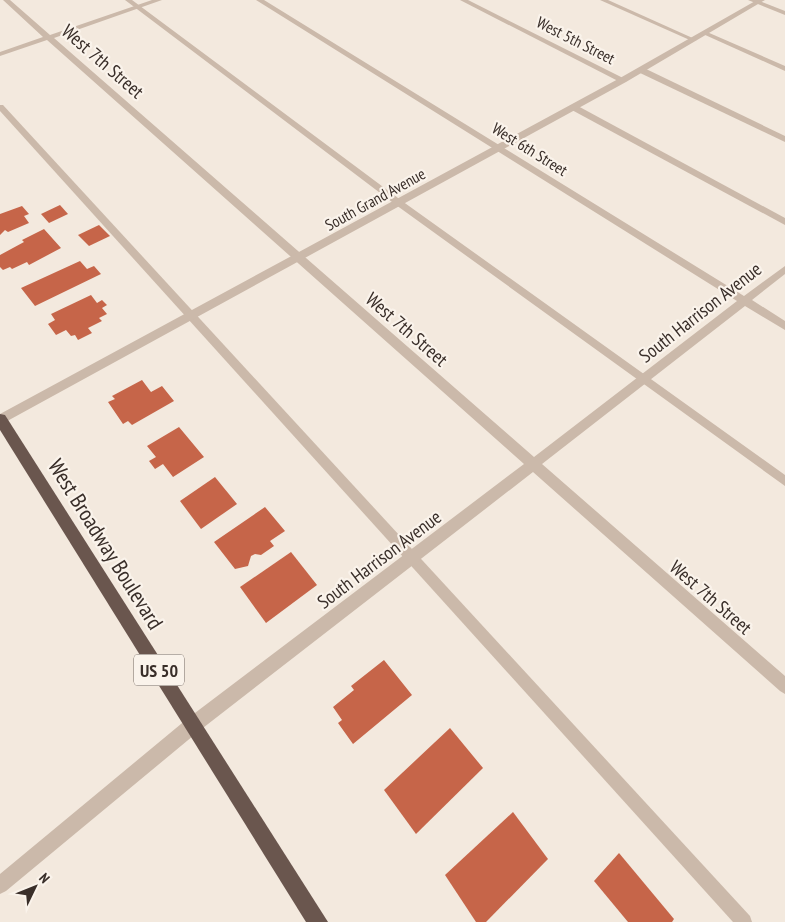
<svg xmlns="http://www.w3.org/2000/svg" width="785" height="922" font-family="'PT Sans Narrow',sans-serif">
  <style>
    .building { fill: #c66549 }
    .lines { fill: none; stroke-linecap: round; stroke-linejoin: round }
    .service { fill: #cbb9aa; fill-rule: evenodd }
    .minor { fill: #cbb9aa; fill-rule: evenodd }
    .tertiary { fill: #cbb9aa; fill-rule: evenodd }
    .trunk { fill: #6a564e; fill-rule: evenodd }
    .labels { text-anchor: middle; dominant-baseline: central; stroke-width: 4.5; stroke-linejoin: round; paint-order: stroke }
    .far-street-label { font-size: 16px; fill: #392e29; stroke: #faf3eb }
    .shield { fill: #faf3eb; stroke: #736963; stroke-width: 1 }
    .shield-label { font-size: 18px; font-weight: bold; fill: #392e29 }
    .street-label { font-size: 19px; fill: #392e29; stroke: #faf3eb }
    .near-street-label { font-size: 22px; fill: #392e29; stroke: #faf3eb }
  </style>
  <rect width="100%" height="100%" fill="#f3e9de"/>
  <!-- building -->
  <g class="building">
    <polygon points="60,205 68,214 49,223 41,214"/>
    <polygon points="22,206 29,214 24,216 29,223 8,232 5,230 0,235 0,214"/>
    <polygon points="99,225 110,236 89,246 78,235"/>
    <polygon points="44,229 61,248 29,265 27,262 12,269 10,267 3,270 0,267 0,255 24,242 22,240"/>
    <polygon points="80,261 87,269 94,266 101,274 35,306 21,288"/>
    <polygon points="91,295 97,303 102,300 107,305 102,308 107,314 99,318 102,321 88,328 92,333 78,340 75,335 71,336 66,330 56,335 48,324 55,320 51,314"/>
    <polygon points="142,380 151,392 162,386 174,401 132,425 128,421 123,424 108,402 115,399 112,396"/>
    <polygon points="179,427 204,457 173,477 163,464 155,469 149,461 156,457 147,446"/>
    <polygon points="215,477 237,504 201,529 180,501"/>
    <polygon points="265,507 285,531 270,541 274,546 261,555 255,554 251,556 248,566 235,569 214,542"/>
    <polygon points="291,552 317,585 266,623 240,587"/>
    <polygon points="384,660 412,695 353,744 338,723 342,720 333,707 354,690 351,686"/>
    <polygon points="450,728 483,768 416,834 384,790"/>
    <polygon points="513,812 548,859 486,922 476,922 445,875"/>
    <polygon points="619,853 674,919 672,922 628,922 594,881"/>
  </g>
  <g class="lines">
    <!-- service -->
    <g class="service">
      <polygon points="125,0 132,0 402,201 785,475 785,486 396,205"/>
      <polygon points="600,0 608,0 697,40 692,41"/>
      <polygon points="703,32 707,32 785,66 785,71 703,34"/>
      <polygon points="0,105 3,105 750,916 752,922 733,922 0,111"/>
      <polygon points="570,105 576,105 785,218 785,225 570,109"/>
    </g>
    <!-- minor -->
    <g class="minor">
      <polygon points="3,0 10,0 50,35 152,0 162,0 54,38 534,457 737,301 256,0 264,0 744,296 785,266 785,274 752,300 785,321 785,330 745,306 542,464 785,676 785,694 780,691 533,472 199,731 6,891 0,894 0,874 187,719 524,464 47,40 0,56 0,52 43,37"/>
      <polygon points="460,0 468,0 627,80 620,82"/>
      <polygon points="748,0 757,0 785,11 785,15"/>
      <polygon points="638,68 644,68 785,136 785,142 638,72"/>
    </g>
    <!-- tertiary -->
    <polygon class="tertiary" points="757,0 765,0 626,82 0,425 0,414 620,78"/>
    <!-- trunk -->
    <polygon class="trunk" points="0,414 5,415 328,922 306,922 0,430"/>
  </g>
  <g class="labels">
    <!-- far-street labels -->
    <g class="far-street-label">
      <text transform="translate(576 40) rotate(27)">West 5th Street</text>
      <text transform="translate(530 149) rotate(32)">West 6th Street</text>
      <text transform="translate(375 199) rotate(-29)">South Grand Avenue</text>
    </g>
    <!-- shield labels -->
    <rect class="shield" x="134" y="654.5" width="50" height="31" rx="4"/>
    <g class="shield-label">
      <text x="159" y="670">US 50</text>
    </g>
    <!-- street labels -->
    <g class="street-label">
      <text transform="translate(103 61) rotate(41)">West 7th Street</text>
      <text transform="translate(700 312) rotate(-38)">South Harrison Avenue</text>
      <text transform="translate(407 329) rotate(41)">West 7th Street</text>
      <text transform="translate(379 559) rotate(-37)">South Harrison Avenue</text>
      <text transform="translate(711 597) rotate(41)">West 7th Street</text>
    </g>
    <!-- near-street labels -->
    <g class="near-street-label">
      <text transform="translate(106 544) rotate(58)">West Broadway Boulevard</text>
    </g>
  </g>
  <!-- north arrow -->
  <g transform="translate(35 887) rotate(47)" stroke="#faf3eb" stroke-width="4" paint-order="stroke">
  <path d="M0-4L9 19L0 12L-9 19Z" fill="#392e29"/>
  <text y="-8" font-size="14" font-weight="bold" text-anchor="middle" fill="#392e29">N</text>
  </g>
</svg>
